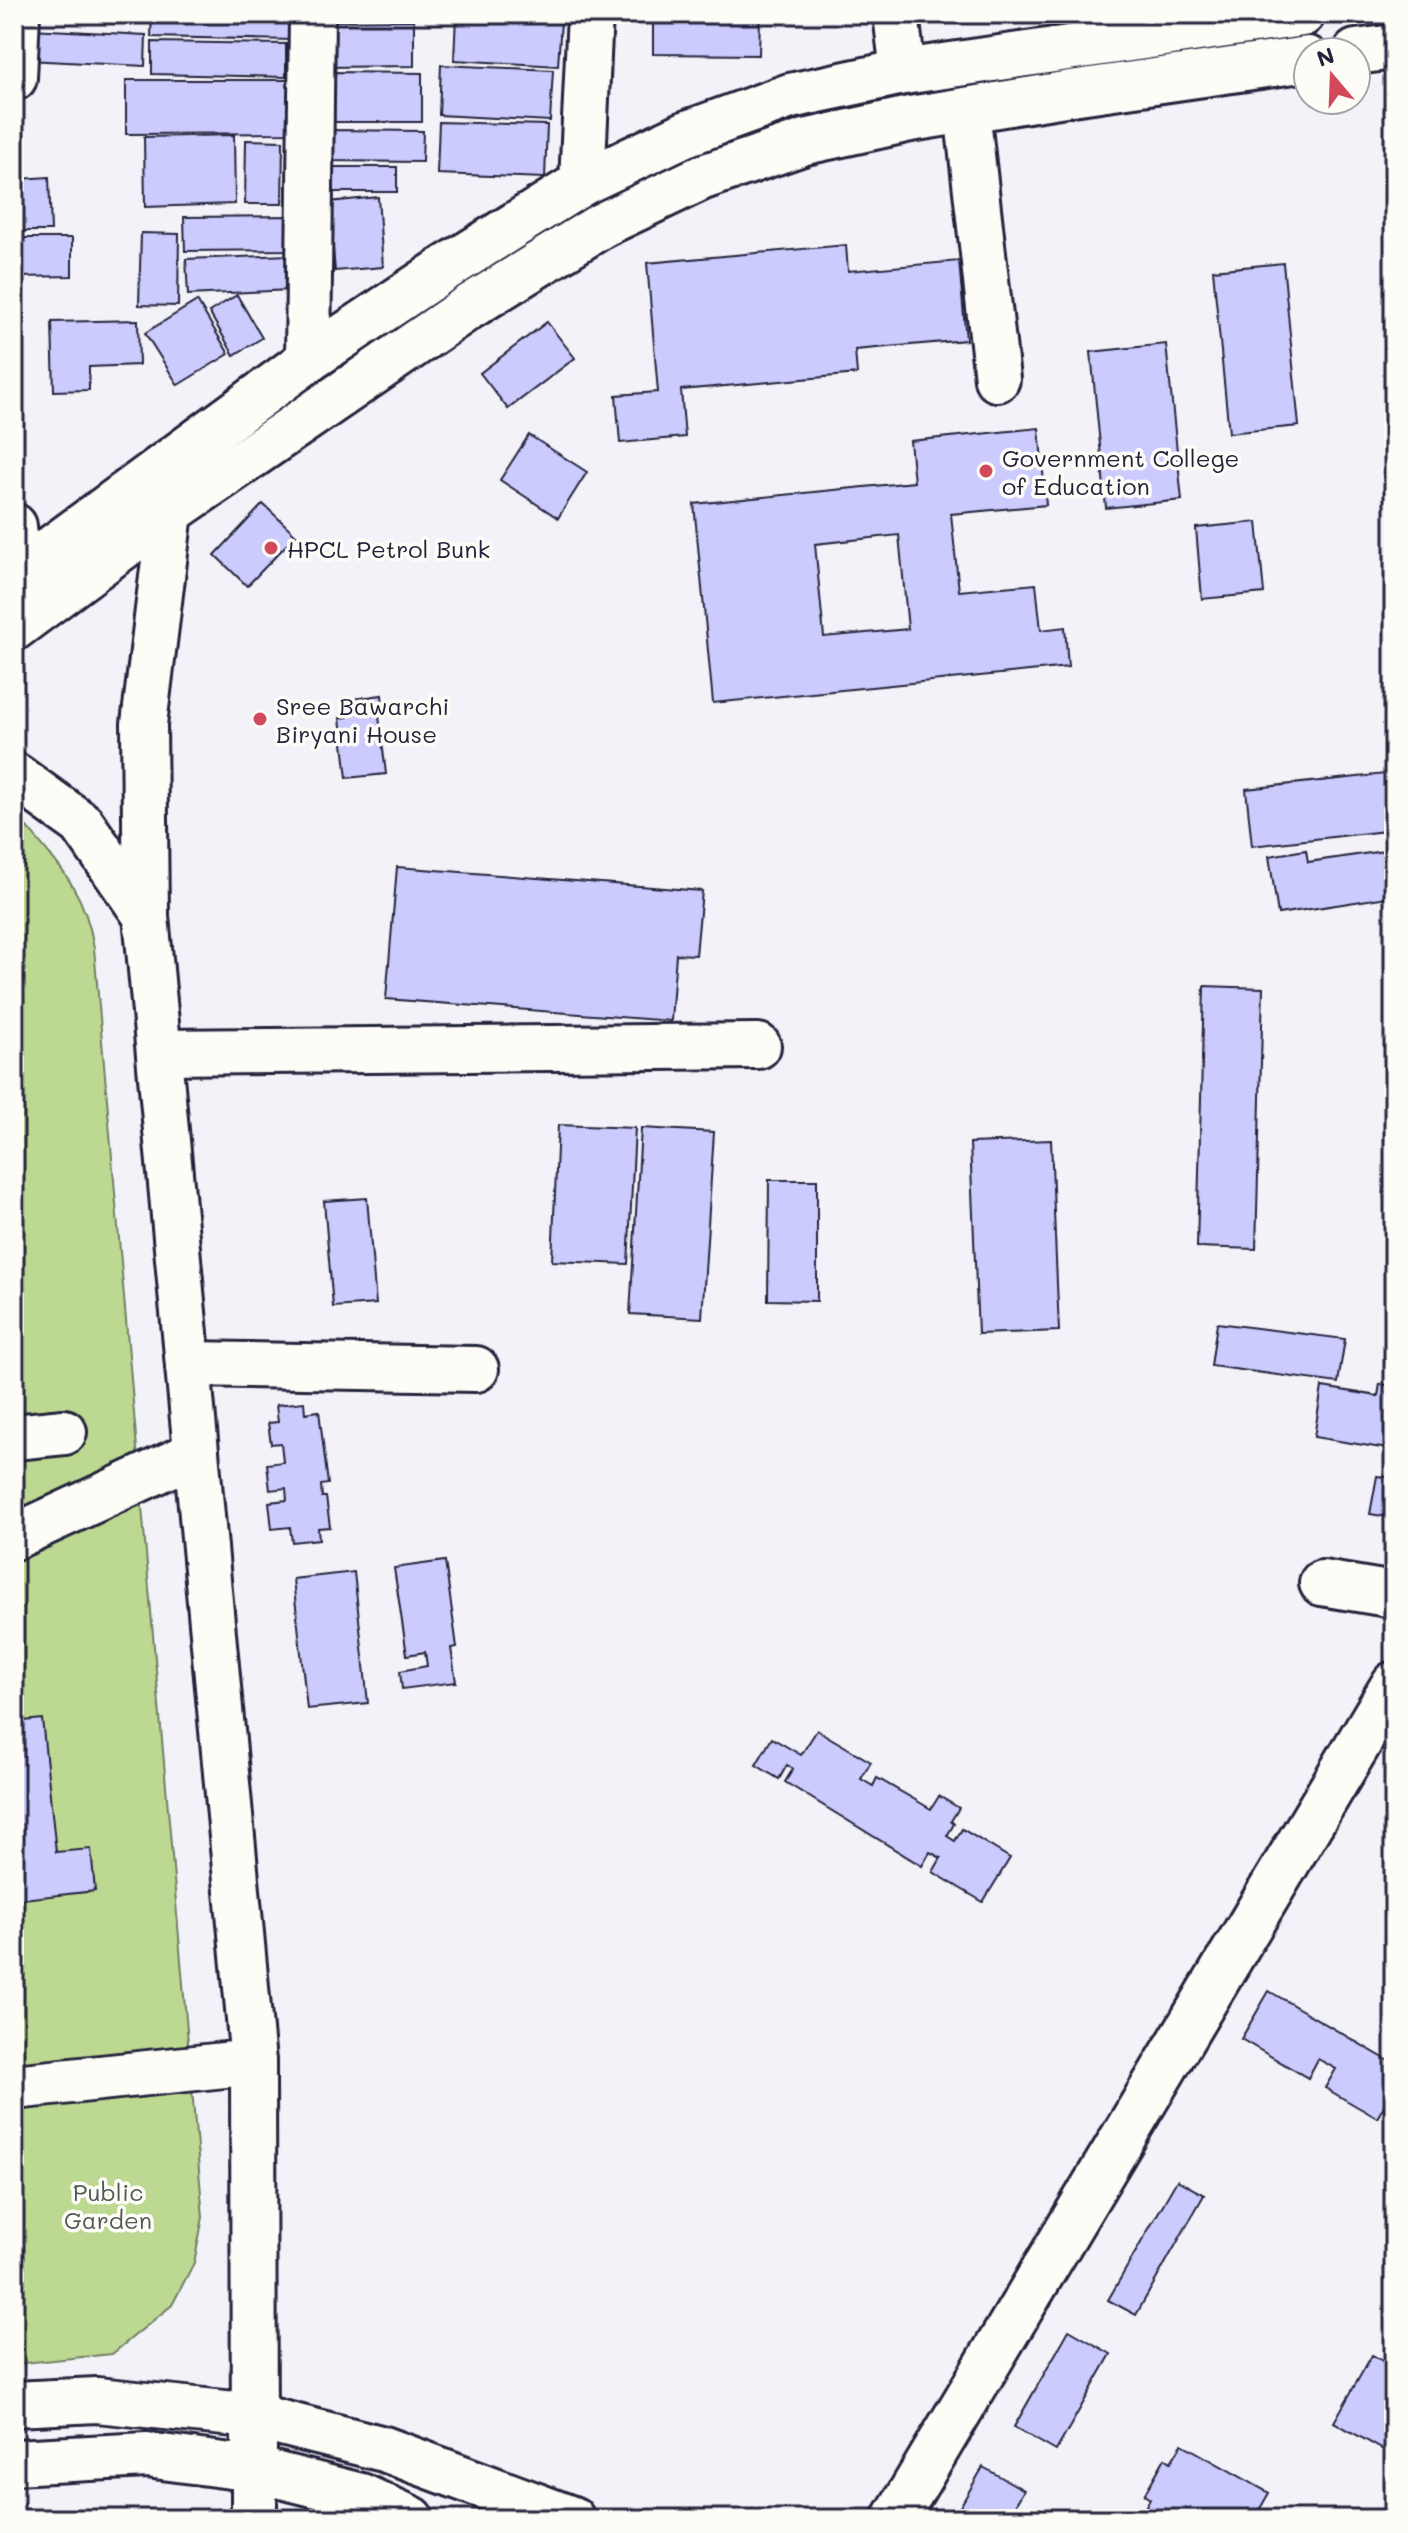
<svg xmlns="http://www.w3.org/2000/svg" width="1408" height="2533" font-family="Mali,sans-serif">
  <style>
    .green { fill: #bdd991; stroke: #707e66; stroke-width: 2 }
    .building { fill: #cbcbfe; stroke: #22223b; stroke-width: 2; fill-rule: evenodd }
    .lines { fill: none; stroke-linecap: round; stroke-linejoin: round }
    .street-casing { stroke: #22223b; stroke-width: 50 }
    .secondary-casing { stroke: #22223b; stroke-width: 50 }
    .highway-casing { stroke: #22223b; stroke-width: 50 }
    .street { stroke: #fdfcf7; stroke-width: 44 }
    .secondary { stroke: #fdfcf7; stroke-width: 44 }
    .highway { stroke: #fdfcf7; stroke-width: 44 }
    .poi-dot { fill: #d1495b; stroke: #fdfcf7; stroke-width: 3 }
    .labels { text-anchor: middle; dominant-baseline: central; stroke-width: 7; stroke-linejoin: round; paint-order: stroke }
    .poi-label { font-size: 24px; fill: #22223b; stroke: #fdfcf7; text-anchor: start }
    .park-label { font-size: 24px; fill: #505955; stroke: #fdfcf7 }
  </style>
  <rect width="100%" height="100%" fill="#f3f2f8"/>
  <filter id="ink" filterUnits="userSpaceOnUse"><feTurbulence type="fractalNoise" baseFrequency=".0125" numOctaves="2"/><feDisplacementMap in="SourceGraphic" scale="16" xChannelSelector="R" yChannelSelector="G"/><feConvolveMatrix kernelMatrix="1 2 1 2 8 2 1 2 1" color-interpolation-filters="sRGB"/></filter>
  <g filter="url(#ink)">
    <!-- green -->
    <path class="green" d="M14,815L20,819C57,863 85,889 94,948L203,2217L194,2263L172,2305L112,2354L14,2364Z"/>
    <!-- building -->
    <g class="building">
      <polygon points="36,14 147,14 146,21"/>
      <polygon points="152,14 296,14 295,40 151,37"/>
      <polygon points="653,14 760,14 759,55 653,54"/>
      <polygon points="456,16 561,21 558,66 454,60"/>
      <polygon points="414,20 414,66 324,67 324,21"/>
      <polygon points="30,29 146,35 145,66 27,60"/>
      <polygon points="152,42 286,44 286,77 152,74"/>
      <polygon points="441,65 553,70 550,121 439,115"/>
      <polygon points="330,72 422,73 422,122 331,122"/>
      <polygon points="126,80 291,80 291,133 126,134"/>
      <polygon points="439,122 547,125 545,178 437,174"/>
      <polygon points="330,130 423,131 422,162 329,161"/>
      <polygon points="234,135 235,204 145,207 144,137"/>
      <polygon points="246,140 283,141 282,204 245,204"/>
      <rect x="329" y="167" width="68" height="25"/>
      <polygon points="49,177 51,231 22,231 20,179"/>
      <polygon points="378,197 383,267 335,271 329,202"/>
      <polygon points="291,216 291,250 185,251 184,217"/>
      <polygon points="141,233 179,234 178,306 139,305"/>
      <polygon points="18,238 72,238 72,276 19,277"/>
      <polygon points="846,245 848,271 959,261 966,340 855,350 857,374 681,390 685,437 620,443 616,395 658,392 647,263"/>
      <polygon points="289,255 290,290 188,295 186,259"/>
      <polygon points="1283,263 1299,426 1229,433 1213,270"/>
      <polygon points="237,295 262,338 234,355 209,312"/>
      <polygon points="197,301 229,354 178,385 145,333"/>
      <polygon points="138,320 139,365 89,367 89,390 54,391 52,322"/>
      <polygon points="547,322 575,358 508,409 480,373"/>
      <polygon points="1166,344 1182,500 1106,508 1091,352"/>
      <path d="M1039,428L1046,505L951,514L959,591L1036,584L1041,630L1065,627L1068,667L713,703L694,504L914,482L910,441ZM899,535L908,629L824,637L815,544Z"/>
      <polygon points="529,435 587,472 558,518 500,480"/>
      <polygon points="263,504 296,535 247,586 215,555"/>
      <polygon points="1257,522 1264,593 1202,599 1196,528"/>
      <polygon points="382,695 384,716 379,716 386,774 347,778 340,718 348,717 345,700"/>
      <polygon points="1394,773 1394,830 1252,846 1246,789"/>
      <polygon points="1306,850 1308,862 1391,850 1394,896 1278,914 1269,856"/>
      <polygon points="397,867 702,891 696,955 676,954 671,1021 386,999"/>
      <polygon points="1204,986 1263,988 1256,1249 1197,1247"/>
      <polygon points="558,1125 635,1128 628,1264 552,1261"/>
      <polygon points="641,1128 714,1132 702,1318 630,1314"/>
      <polygon points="1051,1140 1059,1331 978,1334 970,1143"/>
      <polygon points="769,1180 817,1180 817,1301 768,1300"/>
      <polygon points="367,1198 376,1304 333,1307 324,1201"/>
      <polygon points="1217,1323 1345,1339 1338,1383 1211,1366"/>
      <polygon points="1380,1384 1394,1386 1394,1450 1314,1437 1322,1387 1378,1396"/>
      <polygon points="304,1402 305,1413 319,1411 328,1484 321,1485 322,1497 326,1497 330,1527 318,1528 319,1539 292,1542 290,1527 272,1529 269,1502 287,1500 286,1488 270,1490 267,1464 283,1462 281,1443 271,1444 268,1423 278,1422 276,1405"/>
      <polygon points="1377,1476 1394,1478 1394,1518 1370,1514"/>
      <polygon points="445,1561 457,1647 451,1648 456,1682 402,1689 400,1671 427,1666 425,1652 407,1655 394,1568"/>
      <polygon points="354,1572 368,1703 307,1709 293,1579"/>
      <polygon points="42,1719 56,1852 91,1849 95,1891 14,1900 14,1722"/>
      <polygon points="817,1730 871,1762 861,1779 873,1786 877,1778 931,1809 939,1796 959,1808 951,1821 954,1824 947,1836 955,1841 962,1829 1010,1858 983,1902 933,1872 941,1858 930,1852 922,1866 785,1782 793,1769 787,1765 779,1779 756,1765 772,1738 801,1755"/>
      <polygon points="1269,1991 1394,2064 1394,2108 1386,2103 1377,2118 1325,2088 1336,2069 1318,2059 1308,2078 1241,2039"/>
      <polygon points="1177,2180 1204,2195 1136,2315 1108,2300"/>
      <polygon points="1069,2330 1111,2354 1056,2451 1014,2427"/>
      <polygon points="1372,2355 1394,2367 1394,2456 1334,2422"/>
      <polygon points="1182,2444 1269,2493 1254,2519 1145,2519 1140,2516 1150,2499 1144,2495 1165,2458 1171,2462"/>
      <polygon points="983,2467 1024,2490 1007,2519 953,2519"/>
    </g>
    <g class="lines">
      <defs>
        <g id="street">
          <polyline points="896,14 903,72"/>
          <polyline points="14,78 17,14"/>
          <polyline points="967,110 997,379"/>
          <polyline points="582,183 590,14"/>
          <polyline points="308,360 312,14"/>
          <polyline points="14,526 18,573"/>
          <polyline points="159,1052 758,1046"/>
          <polyline points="188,1364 476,1369"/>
          <polyline points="14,1437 64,1432"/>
          <polyline points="14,1537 196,1453"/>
          <polyline points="1322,1583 1394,1595"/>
          <polyline points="14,2087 253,2062"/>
          <polyline points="254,2519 254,2469"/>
          <polyline points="895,2519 1394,1684"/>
        </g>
        <g id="secondary">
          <polyline points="170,512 144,724 146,916 253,2062 254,2469"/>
          <polyline points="14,775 82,824 146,916"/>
          <polyline points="14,2404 97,2400 254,2416 384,2449 572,2519"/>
          <polyline points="14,2462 147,2455 254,2469 361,2496 412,2519"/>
        </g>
        <g id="highway">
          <polyline points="1356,52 1394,47"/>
          <polyline points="14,576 308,360 441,271 582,183 685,134 790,96 903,72 1302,14"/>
          <polyline points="14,628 170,512 466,309 602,225 703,177 805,142 910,119 1071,93 1308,59"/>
        </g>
      </defs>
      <!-- street casing -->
      <use href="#street" class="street-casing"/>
      <!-- secondary casing -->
      <use href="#secondary" class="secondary-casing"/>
      <!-- highway casing -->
      <use href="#highway" class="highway-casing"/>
      <!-- street -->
      <use href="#street" class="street"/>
      <!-- secondary -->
      <use href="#secondary" class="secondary"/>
      <!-- highway -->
      <use href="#highway" class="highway"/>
    </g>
  </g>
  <!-- markers -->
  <g class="poi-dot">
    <circle cx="986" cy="471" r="8"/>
    <circle cx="271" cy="548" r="8"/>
    <circle cx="260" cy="719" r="8"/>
  </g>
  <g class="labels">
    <!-- poi labels -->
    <g class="poi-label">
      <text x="1002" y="457">Government College<tspan x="1002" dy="28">of Education</tspan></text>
      <text x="287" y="548">HPCL Petrol Bunk</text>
      <text x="276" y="705">Sree Bawarchi<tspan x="276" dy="28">Biryani House</tspan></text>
    </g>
    <!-- park labels -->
    <g class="park-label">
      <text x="108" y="2191">Public<tspan x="108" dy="28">Garden</tspan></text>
    </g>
  </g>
  <!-- margin -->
  <rect width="1408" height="2533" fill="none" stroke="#fdfcf7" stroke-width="48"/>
  <rect x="24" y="24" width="1360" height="2485" fill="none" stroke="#22223b" stroke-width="3" filter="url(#ink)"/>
  <!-- north arrow -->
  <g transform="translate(1332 76) rotate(341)"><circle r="38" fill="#fdfcf7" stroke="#a5a5ac" stroke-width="2"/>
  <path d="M0-6L14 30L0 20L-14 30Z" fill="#d1495b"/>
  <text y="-12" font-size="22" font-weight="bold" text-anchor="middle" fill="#22223b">N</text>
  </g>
</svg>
